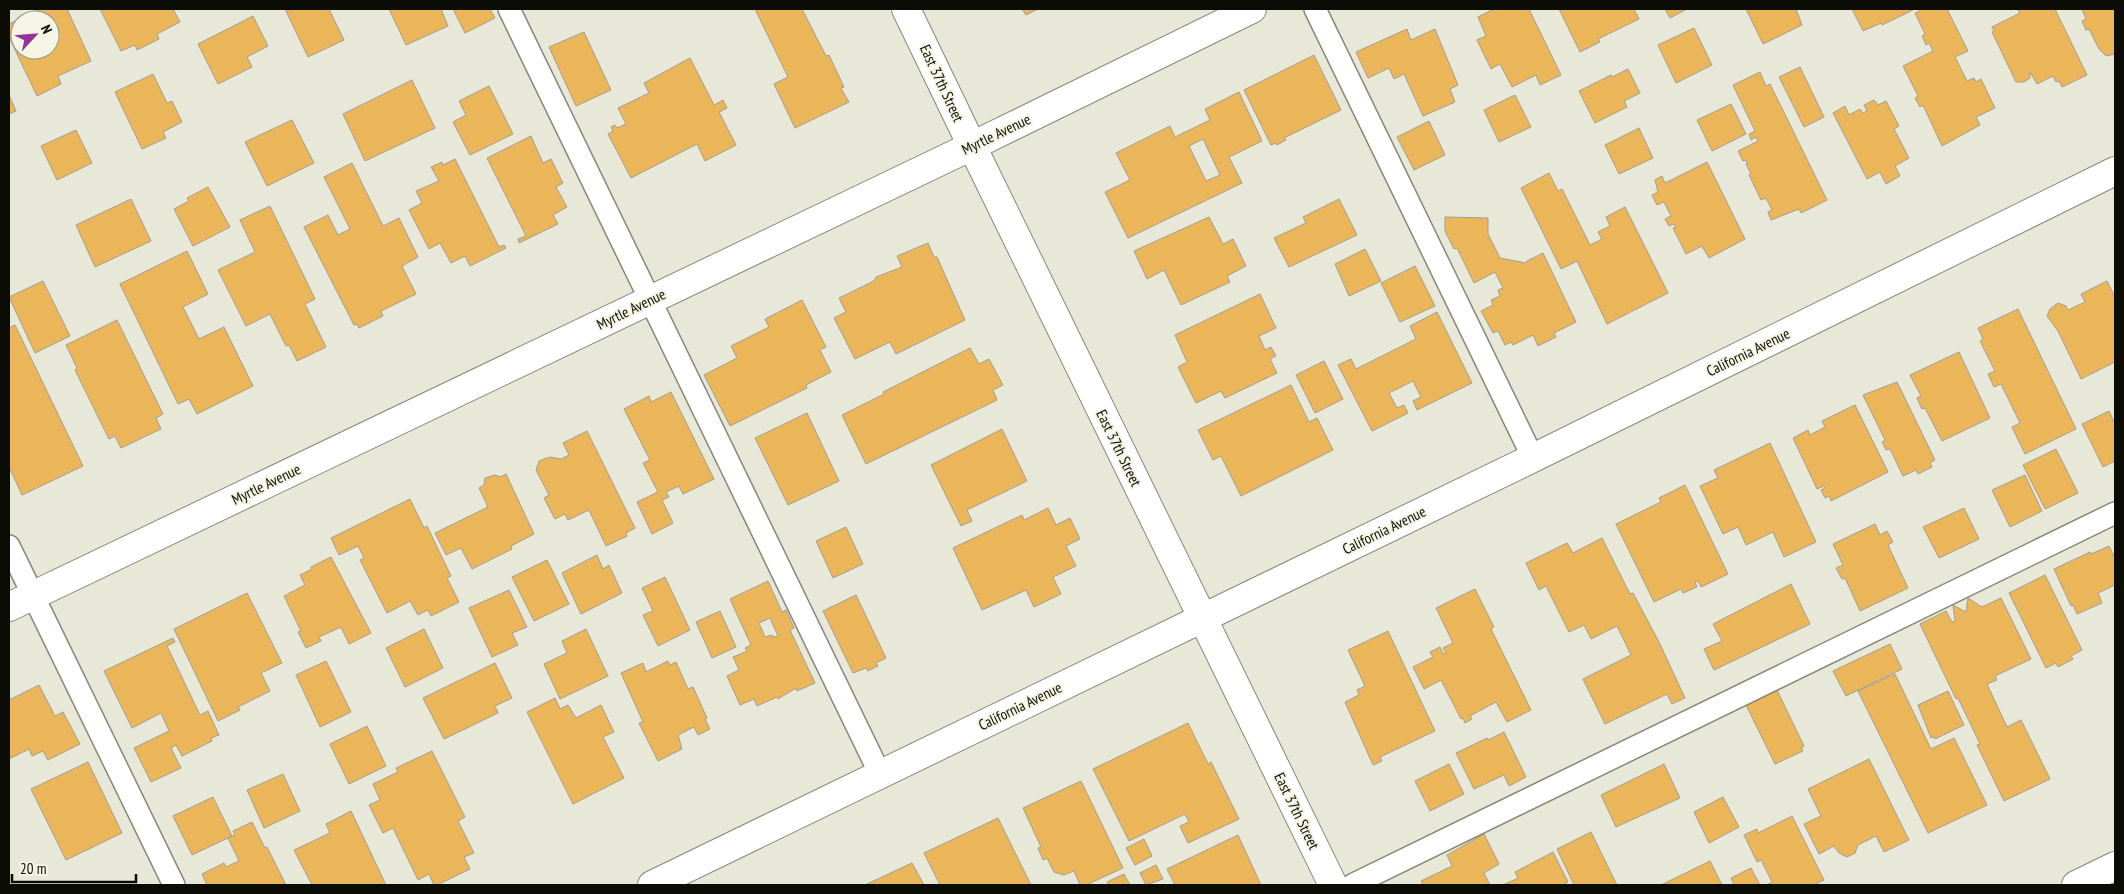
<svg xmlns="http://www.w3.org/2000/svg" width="2124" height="894" font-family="'PT Sans Narrow',sans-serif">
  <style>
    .building { fill: #eab659; stroke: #a59d8f; fill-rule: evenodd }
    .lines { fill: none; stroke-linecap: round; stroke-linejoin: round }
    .service-casing { stroke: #888879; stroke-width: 24 }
    .minor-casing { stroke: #888879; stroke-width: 30 }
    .service { stroke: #fff; stroke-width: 21 }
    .minor { stroke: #fff; stroke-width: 28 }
    .labels { text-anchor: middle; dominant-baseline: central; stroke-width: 4; stroke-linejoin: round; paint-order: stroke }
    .street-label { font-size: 15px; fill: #0c0c07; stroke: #f4f5e4 }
  </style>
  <rect width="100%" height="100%" fill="#e7e8d7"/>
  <!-- building -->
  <g class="building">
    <path d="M40,9H67L91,61L58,76L61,84L37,96L9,37V24ZM20,20H50V50H20Z"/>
    <polygon points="100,9 173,9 180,22 157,34 159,39 137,50 135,45 121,51"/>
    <polygon points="285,9 329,9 344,40 308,57"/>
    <polygon points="389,9 441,9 448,26 406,45"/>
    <polygon points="453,9 490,9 495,18 465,33"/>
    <polygon points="755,9 802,9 826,56 829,55 844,87 841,88 849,102 795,128 774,84 788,77"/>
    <polygon points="1022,9 1038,9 1026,15"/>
    <polygon points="1491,9 1529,9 1561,75 1540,85 1536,75 1512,87 1500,64 1491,69 1477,40 1486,36 1478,17 1492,10"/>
    <polygon points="1559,9 1634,9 1639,19 1598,39 1600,42 1580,52"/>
    <polygon points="1665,9 1684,9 1685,10 1670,18"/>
    <polygon points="1746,9 1796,9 1802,25 1763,44"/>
    <polygon points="1852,9 1915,9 1882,25 1881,23 1863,31"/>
    <polygon points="1919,9 1947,9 1968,51 1955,57 1967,81 1974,78 1976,82 1981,79 1995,108 1976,117 1980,125 1942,146 1923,105 1920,107 1915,98 1918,96 1903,66 1933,51 1929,43 1926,45 1922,36 1925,34 1915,13 1920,11"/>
    <polygon points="2017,9 2055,9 2087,75 2062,87 2059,81 2056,82 2053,76 2037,84 2030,72 2030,78 2024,82 2016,82 1992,32 1994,31 1992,27 2020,13"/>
    <polygon points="2082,9 2115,9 2115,54 2106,56 2099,49 2089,29 2086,30 2082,21 2086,19"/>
    <polygon points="253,16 268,46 247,57 252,67 218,84 198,44"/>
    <polygon points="1694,28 1712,65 1676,83 1658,45"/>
    <polygon points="1407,29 1411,40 1435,29 1458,85 1450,89 1455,102 1423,116 1404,74 1394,79 1389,68 1368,78 1356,52"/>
    <polygon points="584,32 611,90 576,106 549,47"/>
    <polygon points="1314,55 1341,110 1284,138 1286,140 1277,145 1275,143 1271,145 1244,90"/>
    <polygon points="690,58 714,105 723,100 727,108 719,112 736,145 705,161 697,144 631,178 608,134 613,131 611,127 615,125 617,128 626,124 618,108 649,93 644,83"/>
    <polygon points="1800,67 1824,117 1804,127 1779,77"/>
    <polygon points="1628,69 1640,93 1624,101 1627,107 1595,123 1579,91 1611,75 1612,77"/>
    <polygon points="1760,72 1766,86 1770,84 1827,200 1801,213 1799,209 1771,220 1768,212 1772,210 1766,198 1761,200 1749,175 1751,174 1746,164 1747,163 1746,160 1743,161 1738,151 1758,141 1756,137 1751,140 1749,134 1755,131 1733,85"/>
    <polygon points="153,74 167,103 172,101 182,122 163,132 166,138 142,149 115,92"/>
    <polygon points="412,80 435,128 365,161 343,114"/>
    <polygon points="489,86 513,134 470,155 453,122 466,115 459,101"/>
    <path d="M1239,92L1262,141L1229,157L1242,183L1128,238L1105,192L1130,180L1116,153L1170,126L1175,137L1210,120L1205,109ZM1203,139L1220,175L1206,181L1189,146Z"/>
    <polygon points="9,95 16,111 9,114"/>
    <polygon points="1515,95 1531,127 1499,142 1484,110"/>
    <polygon points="1874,100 1878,105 1886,101 1899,126 1894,129 1909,158 1895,166 1900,176 1886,184 1880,172 1867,179 1833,113 1845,106 1849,115 1860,109 1863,113 1867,111 1864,105"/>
    <polygon points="1731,104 1746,134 1712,151 1697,120"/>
    <polygon points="292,120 314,163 267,186 245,142"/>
    <polygon points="1429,121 1445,155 1414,170 1397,137"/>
    <polygon points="1639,128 1653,158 1619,174 1605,145"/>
    <polygon points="76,130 92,163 57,180 41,146"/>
    <polygon points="531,136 543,163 551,159 563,183 556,187 567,207 553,215 558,224 519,243 518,239 526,236 487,158"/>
    <polygon points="455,159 499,247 504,245 506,248 470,266 465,256 451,263 440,243 429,249 409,210 422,203 416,191 439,181 431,167 442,162 443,165"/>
    <polygon points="1707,162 1745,239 1709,258 1702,246 1686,254 1673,228 1676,227 1674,224 1669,226 1665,219 1671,216 1664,202 1657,205 1652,195 1658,192 1655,180 1662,176 1665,183"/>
    <polygon points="352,163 383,226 399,218 418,257 402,266 416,294 381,311 383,316 359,328 357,324 354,325 304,227 328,215 338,235 350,229 324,177"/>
    <polygon points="1549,173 1558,191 1562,189 1590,245 1602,239 1598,232 1610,226 1606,217 1625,207 1668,293 1607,324 1577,261 1561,269 1521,188"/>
    <polygon points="208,187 230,227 193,246 174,209 189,201 187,198"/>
    <polygon points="131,199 151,241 95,267 76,225"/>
    <polygon points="1339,199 1357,235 1289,267 1274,238 1306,223 1303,217"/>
    <polygon points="270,206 315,299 305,304 326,347 297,361 289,345 286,346 270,314 246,326 218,270 255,252 240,220"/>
    <polygon points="1209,217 1223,244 1233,239 1246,266 1227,276 1230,282 1181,305 1164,270 1147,279 1134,251"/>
    <polygon points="1445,217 1488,218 1488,234 1500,258 1526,263 1527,261 1543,253 1576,322 1554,333 1556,337 1538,346 1533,335 1513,345 1511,342 1505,345 1498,331 1493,333 1481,311 1493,305 1491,300 1500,296 1498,290 1503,288 1495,272 1474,283 1457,248 1454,249 1445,231"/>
    <polygon points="928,243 934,257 937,257 965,320 896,354 890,342 855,359 834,318 846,312 839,298 874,281 876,277 902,267 897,256"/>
    <polygon points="1365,249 1381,281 1349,296 1335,264"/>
    <polygon points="187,251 208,294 183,307 199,339 224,327 253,386 197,414 189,399 178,404 120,284"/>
    <polygon points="1415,266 1435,306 1400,322 1381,283"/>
    <polygon points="43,281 70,336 35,353 9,297"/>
    <polygon points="2107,281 2115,297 2115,362 2081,379 2058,331 2047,316 2050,309 2058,303 2066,306 2068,310 2085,302 2081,294"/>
    <polygon points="1260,294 1276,328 1259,336 1265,350 1271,347 1276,356 1270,359 1277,373 1225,398 1221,391 1196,403 1178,367 1187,362 1175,335"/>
    <polygon points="802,300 826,347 820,350 831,372 806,385 807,388 730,426 704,375 737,358 731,346 769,327 765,319"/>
    <polygon points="2018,309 2076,429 2025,454 2012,427 2020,423 2001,384 1994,387 1988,374 1995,371 1980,341 1983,339 1978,328"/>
    <polygon points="1437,312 1472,383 1417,410 1413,401 1421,397 1413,381 1389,393 1397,408 1404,405 1408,413 1372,431 1338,365 1351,359 1356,369 1416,339 1410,326"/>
    <polygon points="117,320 163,414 156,418 161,429 121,448 115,436 109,439 75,370 77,368 66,345"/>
    <polygon points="15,325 83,466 22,495 9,467 9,328"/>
    <polygon points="970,348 979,364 989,359 1003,385 993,390 997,400 866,464 842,415 884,394 883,392"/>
    <polygon points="1959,352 1990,418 1942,441 1925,408 1922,409 1917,398 1921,396 1910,375"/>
    <polygon points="1324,361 1343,399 1315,413 1296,375"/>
    <polygon points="1897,382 1935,460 1930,463 1932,467 1918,474 1916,470 1903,476 1890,449 1886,450 1882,442 1885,440 1863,395"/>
    <polygon points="1291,385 1309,422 1317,418 1333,450 1241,496 1221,456 1213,460 1198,430"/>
    <polygon points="671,392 714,479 683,494 679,486 666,492 669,497 662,500 673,523 652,534 637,502 658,492 643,463 650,460 624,409 649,396 651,402"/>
    <polygon points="1855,405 1888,472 1831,501 1829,496 1825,498 1821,490 1825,488 1824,486 1817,489 1793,438 1808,430 1810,435 1825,427 1822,421"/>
    <polygon points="2109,411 2115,424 2115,461 2103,467 2082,424"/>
    <polygon points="807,413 839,481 788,505 755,438"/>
    <polygon points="1002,429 1027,481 967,510 972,521 961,526 931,465"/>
    <polygon points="587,431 635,528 626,533 627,536 606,546 589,510 568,520 565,514 555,519 544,498 549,495 536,470 539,461 550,457 561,459 569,455 563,443"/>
    <polygon points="1770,443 1816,542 1784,557 1773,532 1746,545 1738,527 1723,534 1700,486 1718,478 1714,470"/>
    <polygon points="2056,449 2078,493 2045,509 2023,465"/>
    <polygon points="506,474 534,534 511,546 512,549 472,569 461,548 446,555 435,533 488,507 479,488 484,485 485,478 495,475 500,477"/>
    <polygon points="2025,475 2042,511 2010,527 1992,490"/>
    <polygon points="1685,485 1728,574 1701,587 1698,581 1695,582 1697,587 1683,593 1681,589 1654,602 1616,524 1661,502 1659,498"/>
    <polygon points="410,499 424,528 427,526 451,576 447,578 459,602 431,616 428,610 418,615 410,601 387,613 360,560 364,558 358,546 339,555 331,538"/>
    <polygon points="1048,508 1056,525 1070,518 1080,539 1066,546 1076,566 1053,577 1061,594 1034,607 1026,590 982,610 953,548 1022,515 1024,520"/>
    <polygon points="1964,508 1979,539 1939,558 1923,527"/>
    <polygon points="1875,524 1880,535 1887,531 1893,542 1888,545 1908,588 1860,611 1845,578 1842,579 1836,568 1843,565 1833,544"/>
    <polygon points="846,527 863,564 833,578 816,541"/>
    <polygon points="1602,538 1630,594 1633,593 1659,642 1685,698 1672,704 1667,694 1605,724 1583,679 1631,655 1617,626 1591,639 1584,625 1569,632 1546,586 1539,590 1526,563 1567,543 1573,553"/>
    <polygon points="2109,546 2115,558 2115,585 2098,593 2102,603 2077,614 2073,605 2071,606 2054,569 2090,552 2091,554"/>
    <polygon points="597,555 603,569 609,565 622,593 581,614 562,573"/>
    <polygon points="331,557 371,633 349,644 341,627 319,637 321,641 306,648 298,632 301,631 284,596 305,585 300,575 312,569 311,567"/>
    <polygon points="547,560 569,604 534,621 512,577"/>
    <polygon points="2045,575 2082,650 2071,656 2073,659 2058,667 2056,663 2046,668 2009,593"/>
    <polygon points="665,577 690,630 658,646 643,615 653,611 642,588"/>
    <path d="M768,581L782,612L786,610L794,628L790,630L815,683L797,691L796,688L778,699L777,697L757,706L754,699L740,705L727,676L739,670L733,657L747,651L745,648L751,645L730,599ZM770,618L778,636L773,637L772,635L765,637L759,623Z"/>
    <polygon points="1791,584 1810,624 1714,670 1704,649 1722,641 1713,624"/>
    <polygon points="1475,589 1494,627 1491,629 1531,710 1507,722 1496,702 1470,716 1472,719 1465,723 1463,718 1461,719 1441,680 1424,689 1413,667 1433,657 1430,652 1440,647 1443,654 1446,653 1443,648 1453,643 1436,608"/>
    <polygon points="509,590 527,627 512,633 518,645 492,657 469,608"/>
    <polygon points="247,593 282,663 261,673 270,691 238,707 240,710 218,721 174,629"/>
    <polygon points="856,595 886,658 876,663 878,666 868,671 866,668 853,673 823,611"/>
    <polygon points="1968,598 1982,607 2001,598 2031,659 1995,676 1997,680 1987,684 2007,727 2021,720 2050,779 2004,801 1977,745 1980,744 1958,698 1956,699 1920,624 1946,611 1952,622 1955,621 1953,605 1966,612"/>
    <polygon points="720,611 736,647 712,658 696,622"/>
    <polygon points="424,629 443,668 405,687 386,648"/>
    <polygon points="586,629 608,676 560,699 544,664 567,653 562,641"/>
    <polygon points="1388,631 1435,731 1380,757 1382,761 1373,765 1345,702 1359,695 1357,690 1365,686 1348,650"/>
    <polygon points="173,638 175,642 167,646 200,715 208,711 219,735 211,738 212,741 182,756 176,745 171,748 181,768 151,782 134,748 169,731 161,713 132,728 104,671"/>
    <polygon points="1890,644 1902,669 1846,696 1833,671"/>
    <polygon points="326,661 351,712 320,727 296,675"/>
    <polygon points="668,661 670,665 676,662 688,689 693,687 707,718 705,719 710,729 698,735 694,727 678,735 682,749 658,761 639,723 643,722 621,673 643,663 646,672"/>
    <polygon points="495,663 512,698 495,706 498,713 444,739 423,698"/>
    <polygon points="1895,674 1931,749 1954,738 1987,805 1928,833 1858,691"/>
    <polygon points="39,685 55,716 63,712 80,744 48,760 43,751 32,756 29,749 9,759 9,700"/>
    <polygon points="1776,688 1804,746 1801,748 1803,751 1775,764 1745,703"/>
    <polygon points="1948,691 1964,725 1935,739 1934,737 1931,738 1918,705"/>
    <polygon points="555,698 560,709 568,705 576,718 601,705 614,732 603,737 624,778 573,804 527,712"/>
    <polygon points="1188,723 1208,764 1211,762 1239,819 1188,843 1180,826 1189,822 1185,814 1129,841 1093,769"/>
    <polygon points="367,726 386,766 349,784 330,744"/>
    <polygon points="1504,732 1526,777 1509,786 1504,775 1474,789 1456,753 1487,738 1488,740"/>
    <polygon points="432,751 465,817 458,821 474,853 464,857 470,869 437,885 434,885 429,874 418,880 393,828 383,833 369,805 380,800 373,784 398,772 396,768"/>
    <polygon points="1869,759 1909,840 1884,852 1876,836 1858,845 1855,853 1847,857 1839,853 1834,846 1819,854 1804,824 1821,816 1808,789"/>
    <polygon points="88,762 122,833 66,860 31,789"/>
    <polygon points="1449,764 1464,794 1430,811 1415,781"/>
    <polygon points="1664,764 1680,798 1616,827 1601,795"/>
    <polygon points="283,774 300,811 264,828 247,790"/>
    <polygon points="1081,781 1123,868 1086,885 1080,885 1074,871 1064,875 1054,872 1047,858 1043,860 1038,848 1041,847 1023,808"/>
    <polygon points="213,797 232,836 192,855 173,816"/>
    <polygon points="1723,797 1739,827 1709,843 1694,812"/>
    <polygon points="351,811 386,885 312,885 294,850 330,833 326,824"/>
    <polygon points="1792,816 1824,880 1814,885 1767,885 1772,882 1761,860 1757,862 1744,835 1757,829 1758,833"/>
    <polygon points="998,818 1031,885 940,885 924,853"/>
    <polygon points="252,822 265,848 267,847 286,885 207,885 202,874 224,863 226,867 239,861 228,838 235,835 233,831"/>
    <polygon points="1591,832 1617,885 1574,885 1557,849"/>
    <polygon points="1484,834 1499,864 1484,873 1490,885 1423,885 1421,881 1452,866 1447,855"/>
    <polygon points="1238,835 1261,885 1175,885 1167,869"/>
    <polygon points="1144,839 1152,856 1135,865 1126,848"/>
    <polygon points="1553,852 1568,882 1562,885 1503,885 1518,878 1515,872"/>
    <polygon points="1710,861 1722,885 1661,885"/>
    <polygon points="912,863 924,885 868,885 867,884"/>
    <polygon points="1156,865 1163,879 1146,885 1140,873"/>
    <polygon points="1751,868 1760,885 1734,885 1731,878"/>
    <polygon points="1124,874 1130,885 1109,885 1107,882"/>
  </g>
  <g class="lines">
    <defs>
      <g id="service">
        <polyline points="509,9 880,774"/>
        <polyline points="1315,9 1533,458"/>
        <polyline points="9,546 174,885"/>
        <polyline points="1352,885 2115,513"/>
      </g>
      <g id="minor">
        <polyline points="906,9 972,146 1333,885"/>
        <polyline points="9,607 972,146 1252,9"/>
        <polyline points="652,885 1533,458 2115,171"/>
        <polyline points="2076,885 2115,866"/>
      </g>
    </defs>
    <!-- service casing -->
    <use href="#service" class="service-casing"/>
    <!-- minor casing -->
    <use href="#minor" class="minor-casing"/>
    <!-- service -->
    <use href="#service" class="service"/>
    <!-- minor -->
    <use href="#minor" class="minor"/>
  </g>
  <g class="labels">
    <!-- street labels -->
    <g class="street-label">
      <text transform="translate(942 83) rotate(65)">East 37th Street</text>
      <text transform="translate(996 134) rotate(-26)">Myrtle Avenue</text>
      <text transform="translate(631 309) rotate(-26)">Myrtle Avenue</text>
      <text transform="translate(1748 352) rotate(-26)">California Avenue</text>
      <text transform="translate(1119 448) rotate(64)">East 37th Street</text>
      <text transform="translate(266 484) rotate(-26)">Myrtle Avenue</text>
      <text transform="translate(1384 530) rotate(-26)">California Avenue</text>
      <text transform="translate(1020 706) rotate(-26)">California Avenue</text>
      <text transform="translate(1297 811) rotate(64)">East 37th Street</text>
    </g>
  </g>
  <!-- border -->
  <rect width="2124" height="894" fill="none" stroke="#0c0c07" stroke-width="20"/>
  <!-- north arrow -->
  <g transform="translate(35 35) rotate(64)"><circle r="24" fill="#f4f5e4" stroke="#97988c"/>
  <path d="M0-4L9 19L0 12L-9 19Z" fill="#93339b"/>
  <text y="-8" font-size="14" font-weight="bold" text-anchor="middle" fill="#0c0c07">N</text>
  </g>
  <!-- scale -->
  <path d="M12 874v8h124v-8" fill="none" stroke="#0c0c07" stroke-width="2.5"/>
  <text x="20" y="874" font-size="15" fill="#0c0c07" stroke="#f4f5e4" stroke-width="4" paint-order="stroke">20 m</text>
</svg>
